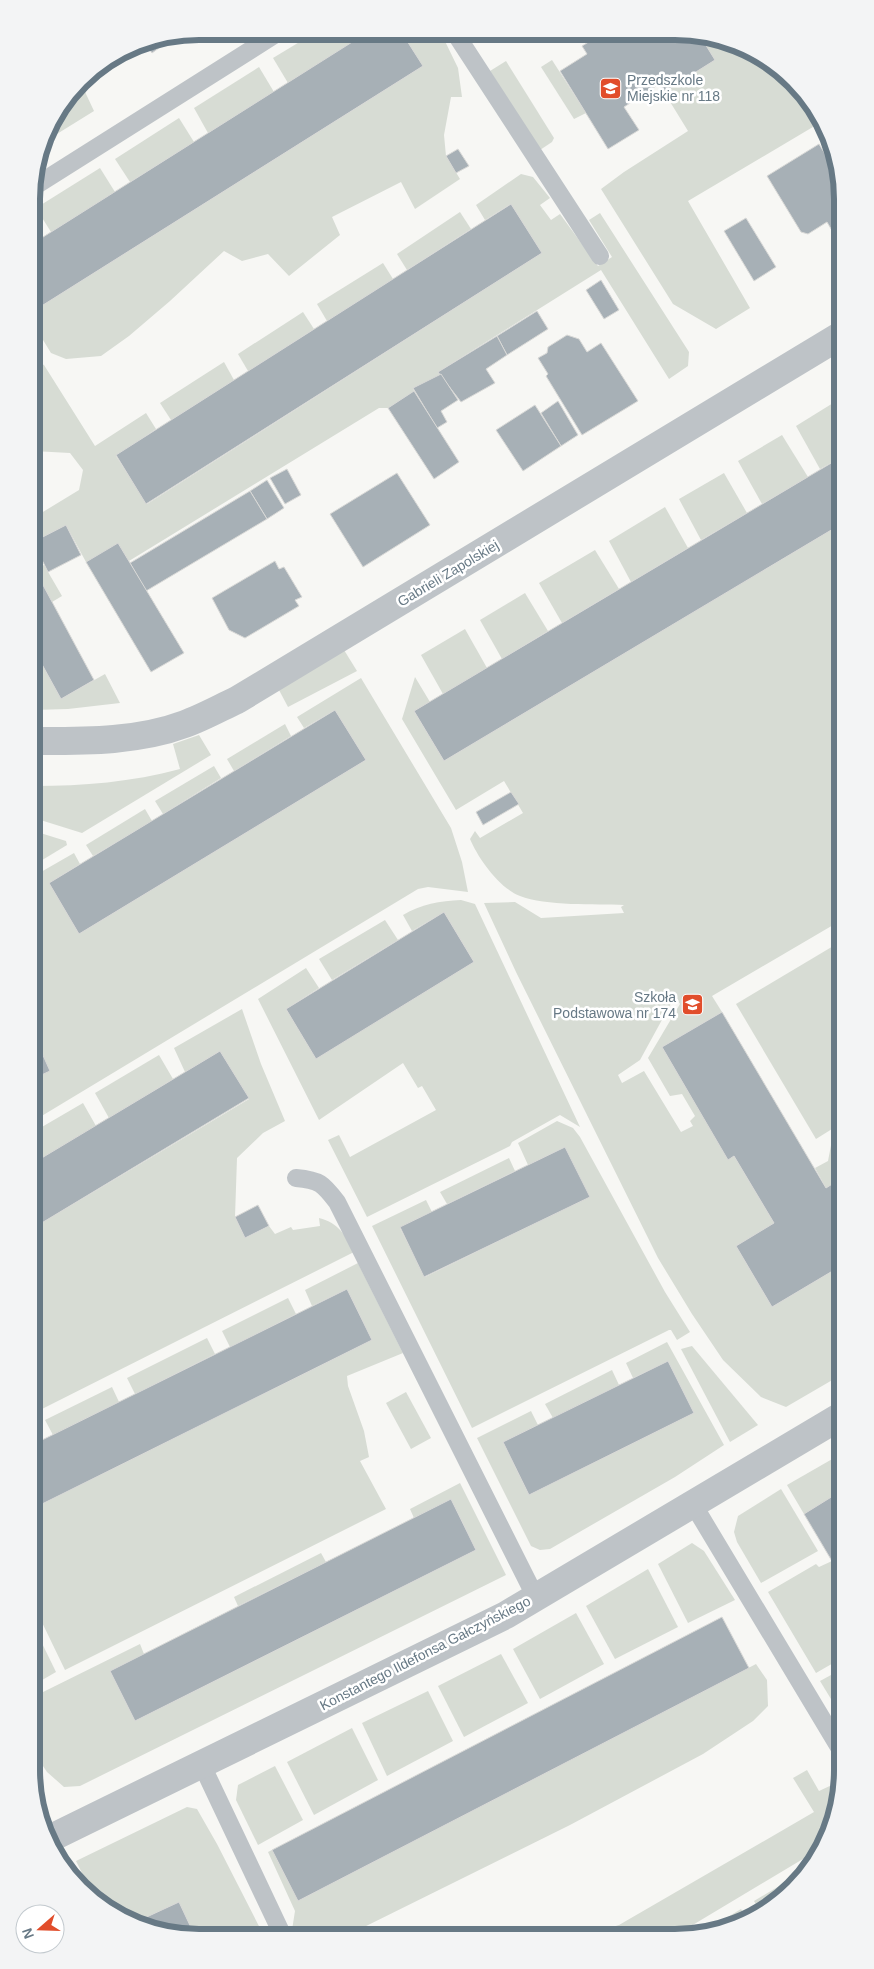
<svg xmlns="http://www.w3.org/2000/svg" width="874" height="1969" font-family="Helvetica,sans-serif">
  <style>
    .green { fill: #d7dcd4; fill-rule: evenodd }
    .building { fill: #a7b0b6; stroke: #d9d9d7 }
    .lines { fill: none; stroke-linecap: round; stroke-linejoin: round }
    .lane { stroke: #bec3c7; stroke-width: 18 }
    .street { stroke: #bec3c7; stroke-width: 28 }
    .labels { text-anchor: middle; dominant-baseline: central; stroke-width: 5; stroke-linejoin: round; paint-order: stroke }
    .poi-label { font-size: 14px; fill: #677985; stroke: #fff; text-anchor: start }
    .street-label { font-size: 14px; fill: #677985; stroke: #fff }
    .rim { fill: none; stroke: #677985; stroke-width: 6 }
  </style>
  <rect width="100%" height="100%" fill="#f7f7f4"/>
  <!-- green -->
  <g class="green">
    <polygon points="316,32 346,32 353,43 288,83 273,58"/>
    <polygon points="402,33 441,33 458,68 462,97 451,97 444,135 446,156 460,179 415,209 401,182 332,217 340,235 289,276 268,254 242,261 224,251 170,301 129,336 101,356 66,359 51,353 32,322 32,312 423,66"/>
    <polygon points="699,34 708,34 786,73 820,115 823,121 688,201 750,308 716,329 673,304 601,189 624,172 688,131 664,92 715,60"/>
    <polygon points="552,60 586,113 574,119 541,67"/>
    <polygon points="506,61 554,138 552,142 540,150 490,71"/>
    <polygon points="259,67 274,92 208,133 194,108"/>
    <polygon points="82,80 86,94 94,111 44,142 48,125"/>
    <polygon points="179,118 194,142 130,182 115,159"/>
    <polygon points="100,168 115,192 51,232 36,208"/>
    <polygon points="521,174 533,177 550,198 540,205 551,220 560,214 598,266 612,257 589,220 600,213 689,352 688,366 669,379 601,270 438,372 440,375 413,388 414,391 388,408 379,408 129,561 86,562 66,525 33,542 33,518 79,490 83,470 70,453 33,451 32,359 44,365 95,446 146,413 156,429 116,456 147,504 542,253 511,204 485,220 476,205"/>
    <polygon points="460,212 471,229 407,270 397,254"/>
    <polygon points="383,263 393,279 327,321 317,304"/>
    <polygon points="303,312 314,329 248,371 238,354"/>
    <polygon points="224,362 234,380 171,420 160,403"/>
    <polygon points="838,400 838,459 820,469 796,426"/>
    <polygon points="782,435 808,477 762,504 738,461"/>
    <polygon points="724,473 747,513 701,540 679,499"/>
    <polygon points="665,507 688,548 631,582 609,541"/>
    <path d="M838,526L840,921L712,996L722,1012L662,1047L728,1159L734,1156L774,1223L736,1246L772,1307L836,1269L841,1277V1375L786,1407L761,1397L723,1360L692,1314L658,1258L516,972L484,903L515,902L541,918L624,913L621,907L624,905C596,904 545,906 520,896C499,888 478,858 470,839L475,831L480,838L523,813L504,781L456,810L402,719L415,677L430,702L414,711L444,761ZM675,996L680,1004L648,1058L670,1096L682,1094L695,1116L690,1121L693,1126L681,1132L644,1071L622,1083L618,1075L640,1060Z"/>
    <polygon points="595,550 619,589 562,623 539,583"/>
    <polygon points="44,565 62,596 52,602 43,585 33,590 33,571"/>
    <polygon points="525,593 548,631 502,659 480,620"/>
    <polygon points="465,629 487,668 443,694 421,655"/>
    <polygon points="33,648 61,699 105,674 120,703 68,709 33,710"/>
    <polygon points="344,650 357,671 288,707 279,690"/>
    <polygon points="361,678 451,828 462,862 468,892 428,887 418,889 35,1120 35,1078 49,1071 34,1035 34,876 74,853 80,864 49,883 79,934 366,760 335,710 304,728 297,717"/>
    <polygon points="285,724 291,736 234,771 227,759"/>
    <path d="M199,735L211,755L82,833L34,818V786C83,786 132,782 180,769L173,744Z"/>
    <polygon points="214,766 221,778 163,814 155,801"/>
    <polygon points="145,809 152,821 93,856 86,845"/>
    <polygon points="34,831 66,841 67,845 34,865"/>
    <path d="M461,900L475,904L580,1127L560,1115L512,1142L510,1146L367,1217L328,1140L339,1135L350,1157L436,1110L422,1086L418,1088L403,1063L319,1120L258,999L306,968L319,988L286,1009L316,1058L474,962L444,912L412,931L403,915C421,904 440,901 461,900Z"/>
    <polygon points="385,920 398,940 332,980 319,959"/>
    <polygon points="840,942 840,1124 816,1139 736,1004"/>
    <path d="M242,1009L261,1064L285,1121L263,1133L237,1158L235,1217L245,1238L269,1226L275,1234L291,1227L293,1230L320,1226L319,1218C339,1223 345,1235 354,1252L36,1412L35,1227L249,1099L220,1051L185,1072L174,1048Z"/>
    <polygon points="159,1055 173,1079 109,1118 95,1093"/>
    <polygon points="83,1103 96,1126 35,1162 35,1131"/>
    <polygon points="557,1121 573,1128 580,1137 665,1292 690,1332 677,1340 671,1330 669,1330 472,1428 372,1226 426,1200 432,1212 400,1228 425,1277 589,1197 565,1147 528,1165 518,1143"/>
    <polygon points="840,1136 840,1179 826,1188 815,1168 828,1161 832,1140"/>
    <polygon points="509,1158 515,1171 447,1204 440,1192"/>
    <polygon points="358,1263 403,1353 347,1376 348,1386 364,1431 369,1457 360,1461 386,1509 65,1670 36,1610 36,1507 372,1340 347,1289 312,1306 305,1290"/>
    <polygon points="288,1298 296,1314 230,1347 222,1331"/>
    <polygon points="207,1338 215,1354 135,1394 127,1378"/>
    <polygon points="667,1342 724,1445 675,1477 550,1549 540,1550 531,1546 477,1438 531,1411 538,1425 503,1442 529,1495 694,1413 668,1361 633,1378 626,1363"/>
    <polygon points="692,1346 758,1425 730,1442 681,1349"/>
    <polygon points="612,1370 619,1385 553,1418 545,1404"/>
    <polygon points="112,1387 119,1402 53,1435 45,1420"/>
    <polygon points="406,1392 431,1438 411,1449 386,1403"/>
    <polygon points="841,1454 841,1491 804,1514 787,1485"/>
    <polygon points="460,1483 506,1575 80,1786 64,1787 47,1772 37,1757 37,1695 140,1644 144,1654 110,1671 135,1721 476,1550 451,1499 414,1518 410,1509"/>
    <polygon points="781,1489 818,1551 761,1583 737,1542 734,1532 738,1516"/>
    <polygon points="692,1543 704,1551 735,1600 688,1623 658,1564"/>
    <polygon points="321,1553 326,1562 238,1606 234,1597"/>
    <polygon points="832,1561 842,1578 842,1658 816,1673 768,1592 816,1564 819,1567"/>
    <polygon points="648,1569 678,1627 615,1659 586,1606"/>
    <polygon points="576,1613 604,1664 540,1699 513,1649"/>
    <polygon points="36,1631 56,1672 37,1683"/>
    <polygon points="501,1654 528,1703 464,1737 438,1686"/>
    <polygon points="756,1664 767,1680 768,1706 753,1721 703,1754 570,1825 350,1934 295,1934 292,1930 295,1911 268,1852 272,1850 298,1901"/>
    <polygon points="842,1669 842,1717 820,1681"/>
    <polygon points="428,1691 453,1741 387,1776 362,1723"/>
    <polygon points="352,1728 378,1780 314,1815 287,1762"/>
    <polygon points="275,1766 303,1820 258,1845 236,1800 238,1785"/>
    <polygon points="807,1770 819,1791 834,1784 840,1794 830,1834 823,1847 681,1932 593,1933 619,1925 814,1812 793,1778"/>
    <polygon points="187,1807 197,1809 217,1844 263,1934 194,1934 179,1902 138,1921 95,1899 76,1861"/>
    <polygon points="811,1867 808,1872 768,1910 761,1913 754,1901"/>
    <polygon points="741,1909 748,1919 719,1932 703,1932"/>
  </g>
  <!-- building -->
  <g class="building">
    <polygon points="368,32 402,33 423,66 32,312 32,244"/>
    <polygon points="602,34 699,34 715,60 664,92 659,84 624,107 639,130 608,149 560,71 587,54 582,46"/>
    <polygon points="174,36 174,37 152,53 144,42"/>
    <polygon points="819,144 837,174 837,239 827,222 808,234 801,232 767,176"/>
    <polygon points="458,149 469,166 456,173 446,156"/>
    <polygon points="511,204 542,253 146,504 116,455"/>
    <polygon points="746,218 776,267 754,281 724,231"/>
    <polygon points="601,280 619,310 604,319 586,290"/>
    <polygon points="537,311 548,329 507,355 497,336"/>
    <polygon points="567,335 579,339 587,352 601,343 638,401 582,435 546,376 548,374 538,358 547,353 548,347"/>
    <polygon points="497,336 507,355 486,369 495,383 461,402 438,372"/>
    <polygon points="441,374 458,400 441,411 447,422 437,428 413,388"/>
    <polygon points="414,391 459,462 434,479 388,408"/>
    <polygon points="558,401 578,435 561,446 541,413"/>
    <polygon points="535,405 561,446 523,471 496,430"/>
    <polygon points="838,459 838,526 444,761 414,711"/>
    <polygon points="287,469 301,495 285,504 270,478"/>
    <polygon points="397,473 430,525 363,567 330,514"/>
    <polygon points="267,480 284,508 267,519 250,491"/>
    <polygon points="250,491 267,519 146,591 130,563"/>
    <polygon points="66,525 81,555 48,572 33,542"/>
    <polygon points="118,543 184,653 151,672 86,562"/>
    <polygon points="275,561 279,569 284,567 302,597 295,600 299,606 245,638 229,630 212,598"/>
    <polygon points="43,585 94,680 61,699 33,648 33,590"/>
    <polygon points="335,710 366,760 79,934 49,883"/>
    <polygon points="511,792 519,804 483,825 476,812"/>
    <polygon points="444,912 474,962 316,1059 286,1009"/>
    <polygon points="722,1012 826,1188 840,1179 841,1266 772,1307 736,1246 774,1223 734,1156 728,1160 662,1047"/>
    <polygon points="34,1035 50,1071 35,1078"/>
    <polygon points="220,1051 249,1098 35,1227 35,1162"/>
    <polygon points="565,1147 590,1197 424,1277 400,1227"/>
    <polygon points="258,1205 269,1226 245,1238 235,1217"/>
    <polygon points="347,1289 372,1340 36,1507 36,1443"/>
    <polygon points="668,1361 694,1413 529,1495 503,1442"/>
    <polygon points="841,1491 842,1578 804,1514"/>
    <polygon points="451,1499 476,1550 135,1721 110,1671"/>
    <polygon points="722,1617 749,1668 298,1901 272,1850"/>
    <polygon points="179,1902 194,1934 166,1935 138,1921"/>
  </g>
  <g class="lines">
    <!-- lane -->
    <g class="lane">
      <polyline points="455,33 600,256"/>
      <polyline points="32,188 279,32"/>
      <path d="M296,1178C320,1180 323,1184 337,1202L536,1598"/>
      <polyline points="693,1504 842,1752"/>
      <polyline points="201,1763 282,1934"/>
      <polyline points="37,1812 50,1839"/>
    </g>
    <!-- street -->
    <g class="street">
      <path d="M33,741C83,741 137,742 185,724C202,718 220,708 237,700L838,337"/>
      <polyline points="49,1839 506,1615 841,1416"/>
    </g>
  </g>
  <!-- icons -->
  <defs>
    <symbol id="school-square" viewBox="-11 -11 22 22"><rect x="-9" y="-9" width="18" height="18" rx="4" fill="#e14d2b" stroke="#fff"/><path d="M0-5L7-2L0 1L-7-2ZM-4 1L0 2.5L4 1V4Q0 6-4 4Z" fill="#fff"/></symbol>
  </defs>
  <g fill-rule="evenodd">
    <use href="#school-square" x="598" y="76" width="25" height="25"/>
    <use href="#school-square" x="680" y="992" width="25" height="25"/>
  </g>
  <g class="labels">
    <!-- poi labels -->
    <g class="poi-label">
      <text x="627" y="80">Przedszkole<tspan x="627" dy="16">Miejskie nr 118</tspan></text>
      <text x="676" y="997" text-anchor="end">Szkoła<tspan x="676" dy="16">Podstawowa nr 174</tspan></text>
    </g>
    <!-- street labels -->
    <g class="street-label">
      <text transform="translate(448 573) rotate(-31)">Gabrieli Zapolskiej</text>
      <text transform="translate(425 1653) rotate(-27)">Konstantego Ildefonsa Gałczyńskiego</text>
    </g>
  </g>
  <!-- crop -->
  <path d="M0 0H874V1969H0ZM199 40H675A159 159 0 0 1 834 199V1770A159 159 0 0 1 675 1929H199A159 159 0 0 1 40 1770V199A159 159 0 0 1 199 40Z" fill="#f3f4f5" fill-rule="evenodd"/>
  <path class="rim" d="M199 40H675A159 159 0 0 1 834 199V1770A159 159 0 0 1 675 1929H199A159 159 0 0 1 40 1770V199A159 159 0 0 1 199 40Z"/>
  <!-- north arrow -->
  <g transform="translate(40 1929) rotate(250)"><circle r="24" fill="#ffffff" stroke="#c2c9ce"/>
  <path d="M0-4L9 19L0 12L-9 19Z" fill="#e14d2b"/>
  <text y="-8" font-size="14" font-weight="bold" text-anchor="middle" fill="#677985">N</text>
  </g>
</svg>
